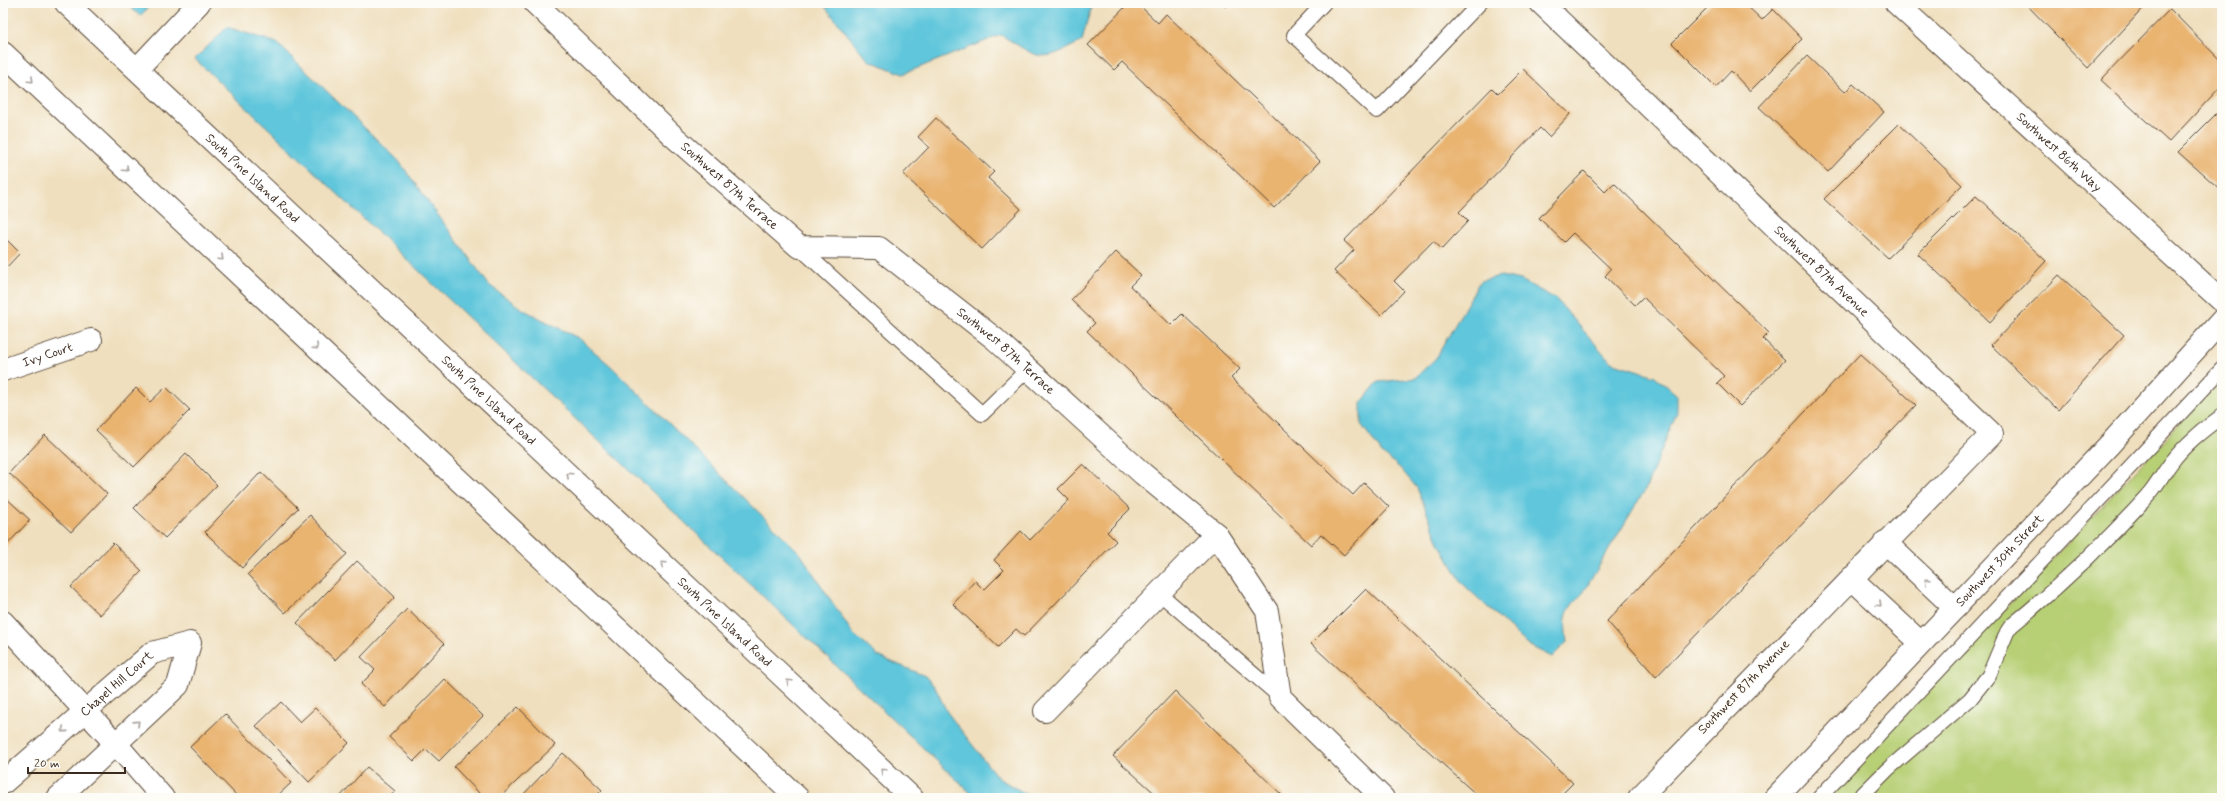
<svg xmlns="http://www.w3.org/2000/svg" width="2225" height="801" font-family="Mynerve,sans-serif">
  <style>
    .green { fill: #b7cf74; stroke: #797c49 }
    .water { fill: #5ec6db; stroke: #4c787c }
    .building { fill: #e9b36f }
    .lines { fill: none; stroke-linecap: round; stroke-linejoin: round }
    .lane-casing { stroke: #564536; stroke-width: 16 }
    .street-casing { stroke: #564536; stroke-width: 24 }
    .secondary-casing { stroke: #564536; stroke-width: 24 }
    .lane { stroke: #fff; stroke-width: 14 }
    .street { stroke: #fff; stroke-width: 22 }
    .secondary { stroke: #fff; stroke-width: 22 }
    .oneway { stroke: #a79f9a }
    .labels { text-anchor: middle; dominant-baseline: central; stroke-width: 3.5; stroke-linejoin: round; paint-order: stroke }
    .street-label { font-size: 13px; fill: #3b2a1e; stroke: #fdfcf7 }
  </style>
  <rect width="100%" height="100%" fill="#fdfcf7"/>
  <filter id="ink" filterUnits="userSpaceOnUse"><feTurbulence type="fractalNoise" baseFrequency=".025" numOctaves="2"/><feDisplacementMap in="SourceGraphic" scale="8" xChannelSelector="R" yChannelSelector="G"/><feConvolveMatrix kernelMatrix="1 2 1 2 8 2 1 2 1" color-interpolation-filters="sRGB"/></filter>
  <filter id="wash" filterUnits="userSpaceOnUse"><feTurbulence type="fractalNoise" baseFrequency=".012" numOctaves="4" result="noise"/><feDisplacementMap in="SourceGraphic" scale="16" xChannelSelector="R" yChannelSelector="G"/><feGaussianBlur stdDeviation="0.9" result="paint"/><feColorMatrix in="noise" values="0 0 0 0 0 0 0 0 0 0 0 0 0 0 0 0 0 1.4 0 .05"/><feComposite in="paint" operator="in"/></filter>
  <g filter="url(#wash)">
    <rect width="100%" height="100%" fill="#efdfbe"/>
    <!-- green -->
    <polygon class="green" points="2222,379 2222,798 1827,798"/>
    <!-- water -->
    <g class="water">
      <polygon points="126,3 153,3 140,16"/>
      <path d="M822,3H1092L1082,41C1039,64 1041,59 1001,35L903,74L868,60Z"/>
      <polygon points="227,27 277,43 398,160 489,285 522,309 580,339 612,367 800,553 853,634 878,656 925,676 935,687 947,712 998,778 1033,798 976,798 195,59"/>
      <path d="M1501,276L1521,280L1556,299L1611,362L1655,376L1677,395V412L1646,488L1583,593C1564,612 1564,616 1567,642L1552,657L1528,645L1463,584L1440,545L1417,488L1400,468L1382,453L1361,424V403L1378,382L1415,378L1436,358L1480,281Z"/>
    </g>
    <g id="blocks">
      <!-- building -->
      <g class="building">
        <polygon points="1129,3 1137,3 1158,23 1166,14 1320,161 1274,208 1122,62 1114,70 1088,45"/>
        <polygon points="1222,3 1230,3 1226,7"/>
        <polygon points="1712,3 1744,3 1762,20 1773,9 1802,39 1750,91 1731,71 1716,87 1672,43"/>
        <polygon points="2025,3 2148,3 2088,68"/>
        <polygon points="2170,9 2222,62 2222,85 2169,142 2101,80"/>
        <polygon points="1807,56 1845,92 1853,84 1884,112 1828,172 1759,107"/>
        <polygon points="1523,69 1570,114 1549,137 1540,128 1459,212 1468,221 1442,249 1433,241 1394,281 1404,291 1381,315 1334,271 1354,250 1344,241 1492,88 1498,94"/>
        <polygon points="2222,108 2222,191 2178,152"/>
        <polygon points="936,118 994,172 988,178 1021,209 982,249 903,174 929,147 918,137"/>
        <polygon points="1899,124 1962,185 1888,258 1824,199"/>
        <polygon points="1584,171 1605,192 1614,183 1769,333 1763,339 1785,360 1740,406 1717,383 1724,376 1643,297 1635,305 1605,276 1611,269 1573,233 1564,242 1539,218"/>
        <polygon points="1976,196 2046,261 1990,322 1918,254"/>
        <polygon points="3,236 20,253 3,271"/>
        <polygon points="1116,252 1141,275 1130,286 1171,325 1182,314 1240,369 1231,378 1353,495 1364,483 1389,507 1344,555 1321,534 1311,545 1087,331 1095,323 1071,300"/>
        <polygon points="2059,275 2124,335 2058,410 1991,345"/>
        <polygon points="1860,354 1916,405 1656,677 1607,621"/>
        <polygon points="166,387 190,410 134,467 96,430 136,388 150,402"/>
        <polygon points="45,435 107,494 71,532 9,473"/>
        <polygon points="186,454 217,485 165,538 134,508"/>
        <polygon points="1083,464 1130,509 1107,532 1116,541 1024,636 1016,629 998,647 953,604 975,581 984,590 1004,570 994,560 1021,531 1030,540 1069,500 1058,489"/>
        <polygon points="261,472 298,508 242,568 205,532"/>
        <polygon points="3,495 30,520 3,549"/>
        <polygon points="310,515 347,554 285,613 248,574"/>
        <polygon points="113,543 142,571 100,615 71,587"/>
        <polygon points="357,561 395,597 335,660 297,623"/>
        <polygon points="1366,589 1573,783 1558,798 1480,798 1311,644"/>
        <polygon points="407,609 444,644 385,707 361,684 375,670 361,657"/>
        <polygon points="445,679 483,716 439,761 426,749 414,761 389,737"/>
        <polygon points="1175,691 1285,798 1160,798 1113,756"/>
        <polygon points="281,702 300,722 315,708 349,743 309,782 256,726"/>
        <polygon points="518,707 555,745 499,798 484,798 454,767"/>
        <polygon points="225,714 291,783 275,798 239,798 190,747"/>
        <polygon points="563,753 602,790 594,798 520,798"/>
        <polygon points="367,767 395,791 389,798 339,798"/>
      </g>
    </g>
  </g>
  <g filter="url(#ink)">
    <use href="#blocks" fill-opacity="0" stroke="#564536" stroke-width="1"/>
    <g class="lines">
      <defs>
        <g id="lane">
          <polyline points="1324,3 1294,35 1377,111 1480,3"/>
          <polyline points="799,247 982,414 1028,369"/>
          <polyline points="1159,593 1280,697"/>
          <polyline points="1819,798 2222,369"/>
          <path d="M1859,798L1888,769L1970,699L1989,675L2007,632L2011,626C2060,586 2104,544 2146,498C2156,487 2162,475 2171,463C2185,444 2203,430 2222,416"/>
        </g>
        <g id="street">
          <path id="s1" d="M535,3L672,135L799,247L879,248L995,339L1143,474L1216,534L1267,611L1280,697L1383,798"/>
          <path id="s2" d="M1541,3L1992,434L1639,798"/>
          <path id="s3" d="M1896,3L2222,301"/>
          <polyline points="137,69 199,3"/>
          <path id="s4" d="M3,370L91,340"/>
          <polyline points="1885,542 1955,608"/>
          <polyline points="1851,578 1921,643"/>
          <polyline points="3,622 116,744 163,798"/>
          <polyline points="1045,711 1216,534"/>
          <path id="s5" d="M3,783L152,653L190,643L178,685L58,798"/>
        </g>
        <g id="secondary">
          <path id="s6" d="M66,3L912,798"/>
          <polyline points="3,53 798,798"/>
          <path id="s7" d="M1775,798L2110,444L2222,320"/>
        </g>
      </defs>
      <!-- lane casing -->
      <use href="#lane" class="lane-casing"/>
      <!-- street casing -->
      <use href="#street" class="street-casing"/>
      <!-- secondary casing -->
      <use href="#secondary" class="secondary-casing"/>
      <!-- lane -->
      <use href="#lane" class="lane"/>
      <!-- street -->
      <use href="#street" class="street"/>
      <!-- secondary -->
      <use href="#secondary" class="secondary"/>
    </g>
    <!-- one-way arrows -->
    <defs><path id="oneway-chevron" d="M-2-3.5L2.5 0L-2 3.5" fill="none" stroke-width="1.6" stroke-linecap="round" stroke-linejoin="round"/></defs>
    <g class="oneway">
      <use href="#oneway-chevron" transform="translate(31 80) rotate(43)"/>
      <use href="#oneway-chevron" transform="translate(126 169) rotate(43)"/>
      <use href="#oneway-chevron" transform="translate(221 258) rotate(43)"/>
      <use href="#oneway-chevron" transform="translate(316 347) rotate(43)"/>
      <use href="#oneway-chevron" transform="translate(569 475) rotate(-137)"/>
      <use href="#oneway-chevron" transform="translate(663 564) rotate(-137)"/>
      <use href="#oneway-chevron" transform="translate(1927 581) rotate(-137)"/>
      <use href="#oneway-chevron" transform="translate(1879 604) rotate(43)"/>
      <use href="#oneway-chevron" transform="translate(789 682) rotate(-137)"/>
      <use href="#oneway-chevron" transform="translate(137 723) rotate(-44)"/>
      <use href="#oneway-chevron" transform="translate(64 730) rotate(139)"/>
      <use href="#oneway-chevron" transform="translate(883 771) rotate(-137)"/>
    </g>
  </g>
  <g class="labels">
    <!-- street labels -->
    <g class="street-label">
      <text stroke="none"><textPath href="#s3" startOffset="221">Southwest 86th Way</textPath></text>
      <text stroke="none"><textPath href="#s6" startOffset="256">South Pine Island Road</textPath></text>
      <text stroke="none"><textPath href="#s1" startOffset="267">Southwest 87th Terrace</textPath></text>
      <text stroke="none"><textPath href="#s2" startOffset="388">Southwest 87th Avenue</textPath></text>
      <text stroke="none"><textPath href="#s1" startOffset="603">Southwest 87th Terrace</textPath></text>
      <text stroke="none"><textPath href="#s4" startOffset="47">Ivy Court</textPath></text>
      <text stroke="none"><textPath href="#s6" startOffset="580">South Pine Island Road</textPath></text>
      <text stroke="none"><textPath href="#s7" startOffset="327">Southwest 30th Street</textPath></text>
      <text stroke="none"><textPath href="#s6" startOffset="904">South Pine Island Road</textPath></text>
      <text stroke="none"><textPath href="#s5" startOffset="151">Chapel Hill Court</textPath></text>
      <text transform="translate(1744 687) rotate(-46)">Southwest 87th Avenue</text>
    </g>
  </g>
  <!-- margin -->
  <rect width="2225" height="801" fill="none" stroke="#fdfcf7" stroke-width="16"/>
  <!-- scale -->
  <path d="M28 767v6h97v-6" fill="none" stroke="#3b2a1e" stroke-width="2"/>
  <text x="34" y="767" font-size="12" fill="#3b2a1e" stroke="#fdfcf7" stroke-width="3" paint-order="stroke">20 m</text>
</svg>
